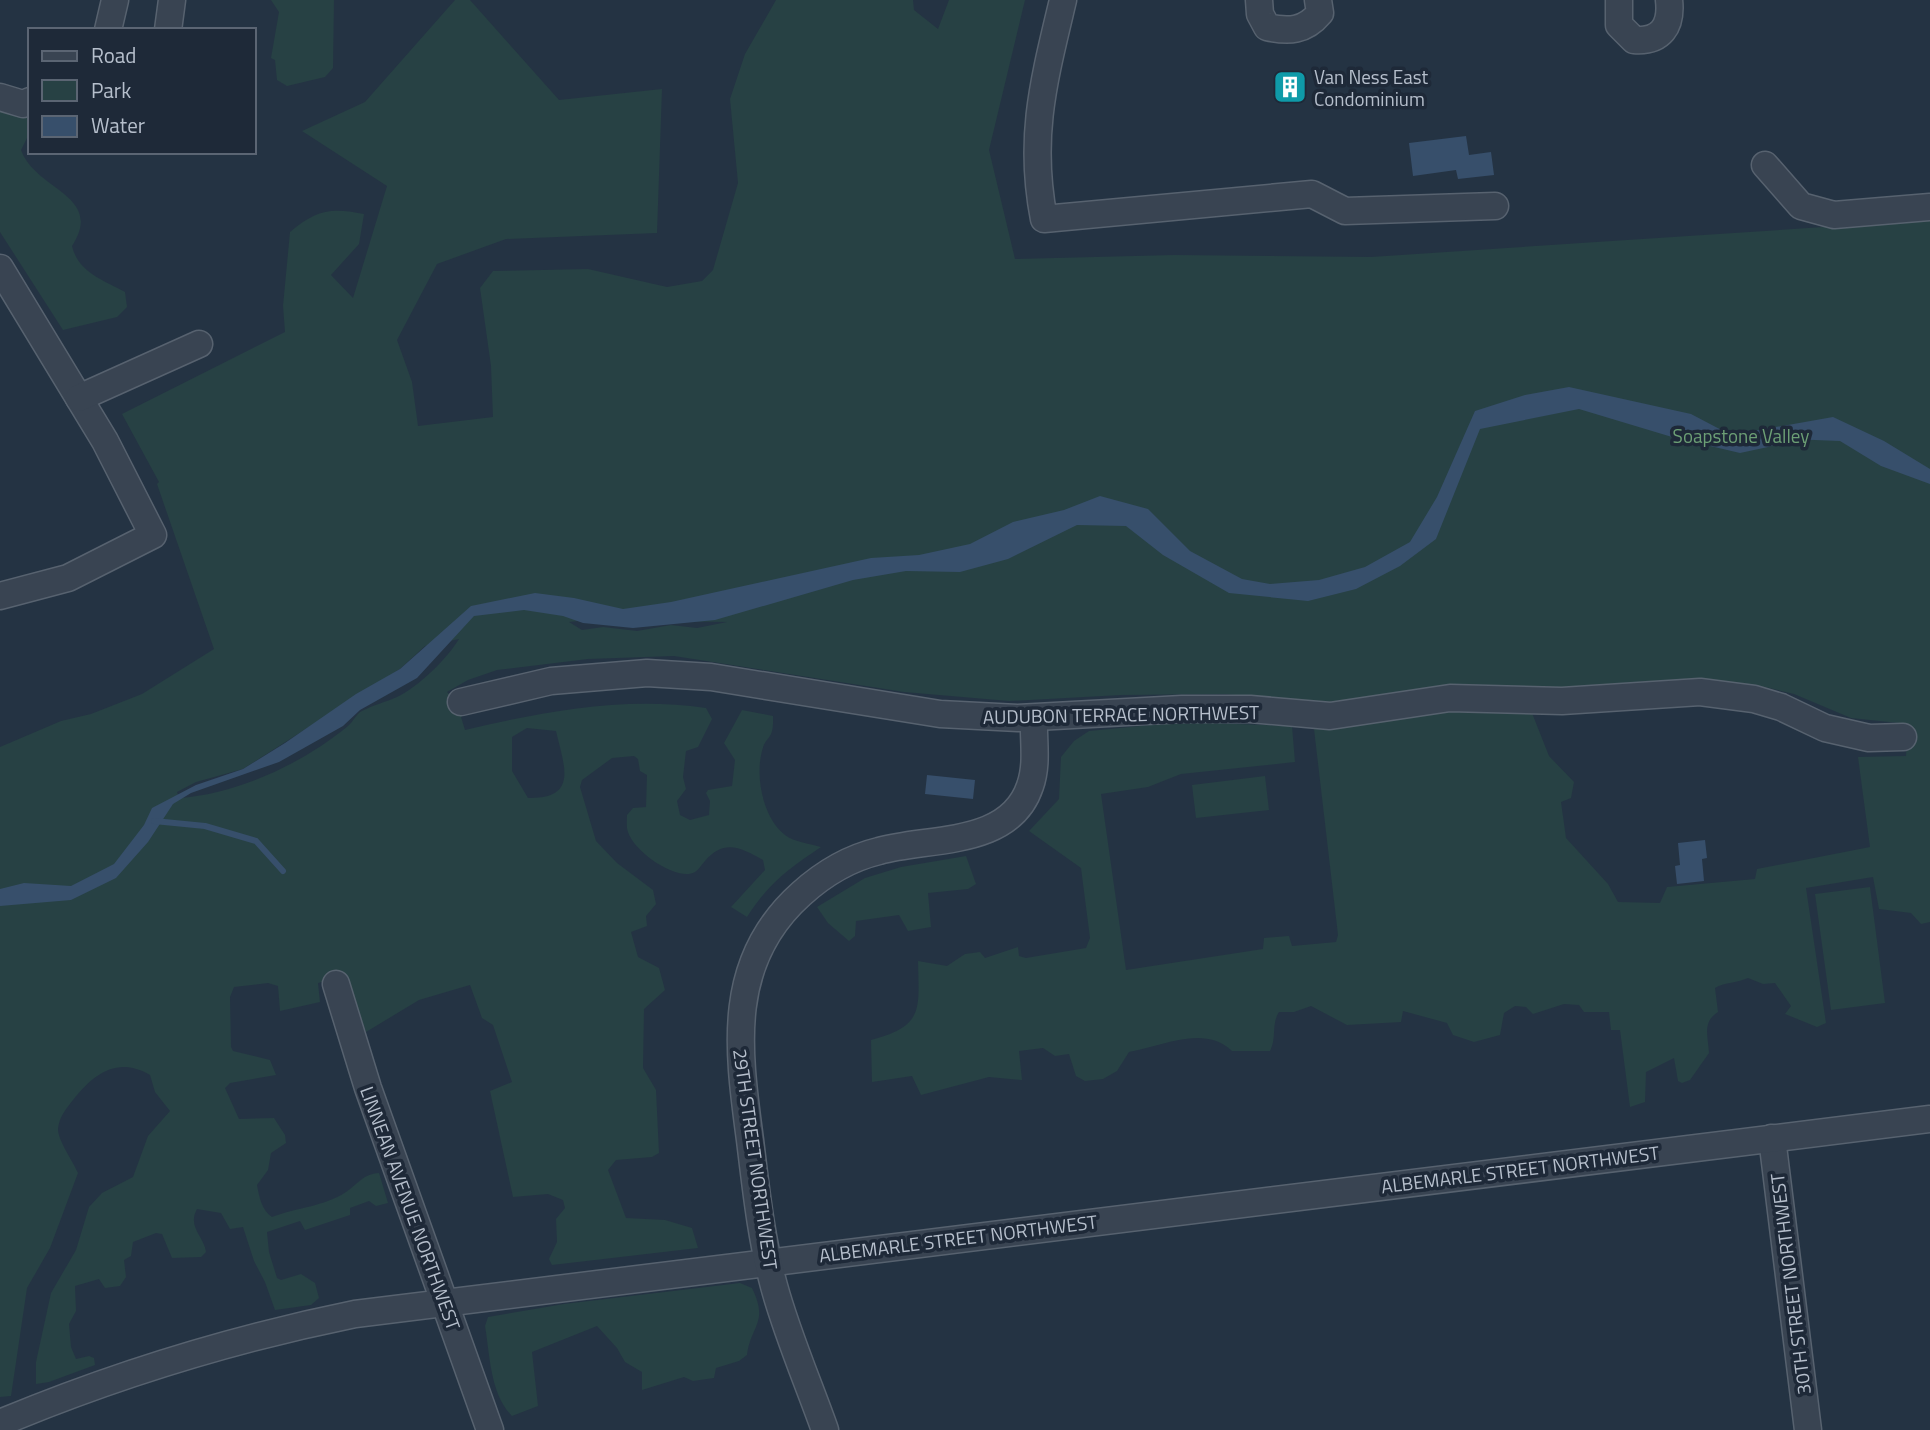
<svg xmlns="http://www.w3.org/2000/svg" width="1930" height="1430" font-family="'Titillium Web',sans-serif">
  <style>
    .green { fill: #274144; fill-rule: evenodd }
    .water { fill: #374f6b }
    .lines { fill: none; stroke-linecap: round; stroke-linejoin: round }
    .stream { stroke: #374f6b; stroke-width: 6 }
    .minor-casing { stroke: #57626f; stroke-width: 29 }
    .minor { stroke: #394452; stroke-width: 26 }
    .labels { text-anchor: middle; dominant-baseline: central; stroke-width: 7; stroke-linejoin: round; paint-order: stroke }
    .poi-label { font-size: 19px; fill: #b6bfcc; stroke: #1e2938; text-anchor: start }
    .park-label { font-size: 19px; fill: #6c9f75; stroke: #1e2938 }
    .street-label { font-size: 19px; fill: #b6bfcc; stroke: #1e2938 }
  </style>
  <rect width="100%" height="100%" fill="#243343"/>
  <!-- green -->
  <g class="green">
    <polygon points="271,0 334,0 333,68 325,77 287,86 277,80 275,60 271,58 279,12"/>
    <path d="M455,0H470L559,100L662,89L657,233L506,239L437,264L397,340L412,382L418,426L493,417L491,366L480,288L493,271L588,269L667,287L702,281L713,270L738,183L730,99L745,54L776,0H913L914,10L938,29L949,0H1025L989,150L1015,259L1174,255L1371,257L1930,220V922L1921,924L1911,913L1879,909L1873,877L1806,888L1826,1023L1817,1027L1785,1014L1791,1006L1775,983L1763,984L1748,978C1738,983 1725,982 1715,988L1718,1012C1702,1022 1708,1036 1709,1053L1690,1080L1682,1083L1678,1081L1674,1058L1646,1072L1645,1102L1630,1107L1620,1030H1611L1609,1012H1584L1579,1005L1564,1004L1533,1014L1526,1007L1515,1006L1504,1013L1500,1035L1474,1042L1453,1035L1447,1023L1403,1011L1401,1022L1347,1025L1311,1006L1294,1012H1279C1271,1024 1277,1038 1270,1051H1232C1203,1024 1162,1047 1129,1052L1117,1071L1103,1079L1085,1081L1076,1076L1069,1054L1055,1056L1043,1048L1019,1051L1022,1080L989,1077L921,1095L912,1076L872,1082L871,1040C924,1026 919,1010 918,961L947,966L965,954L980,952L985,958L1018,947L1019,956L1026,958L1086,948L1090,938L1081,868L1029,831L1059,799L1061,757L1074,741L1089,731L1181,722L1292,726L1295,762L1181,774L1148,787L1101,794L1126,970L1263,949L1264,938L1289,936L1292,946L1336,942L1338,935L1314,729L1322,726L1440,709L1532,713L1549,756L1574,782L1571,798L1561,802L1566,838L1608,884L1618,902L1660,903L1667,887L1755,879L1757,869L1870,847L1858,757L1906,756L1908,724L1851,718L1794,694L1765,687L1705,681H1654L1330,704L1225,694L1121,695L1009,701L904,692L674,656L588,659L497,670L468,680L447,692L467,712L461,717L465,730C546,711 624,696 706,708L712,719L698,747L686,751L683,777L686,789L677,801L680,815L690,820L709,815L710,801L706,793L708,790L732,786L735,760L724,743L742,710L773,716C774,742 766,734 762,751C755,777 763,818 785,835C794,842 811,844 821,847C788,869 769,883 747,917L731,907L765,870L763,860C742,848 724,838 705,861C700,866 698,873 689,874C670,876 634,851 628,832C626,827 627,820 627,815L633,808L646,807L647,775L640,771L638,759L634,756L612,758L582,780L580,787L596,841L617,863L653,890L656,904L646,916L647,926L631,932L638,957L659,968L665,990L644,1009L643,1068L656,1090L659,1153L652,1157L616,1160L608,1170L626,1218L665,1220L692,1228L698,1248L552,1265L549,1259L557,1242L556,1219L565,1208L563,1200L548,1194L513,1197L490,1091L512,1082L493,1025L482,1018L470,985L419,1000L366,1032L346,976L318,983L320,1002L280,1011L278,986L268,983L234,987L230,997L231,1047L233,1051L270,1060L276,1075L230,1083L225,1088L239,1119L274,1118L285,1135L286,1143L271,1153L268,1170L257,1185C259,1196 262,1211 272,1217C298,1207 323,1207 346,1192C358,1184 363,1174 379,1173L388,1203L376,1206L369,1201L350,1208V1215L305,1230L300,1221L267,1232L269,1252L277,1278L281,1280L301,1274L315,1283L319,1298L311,1305L275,1310L265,1282L254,1261L243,1227L230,1229L221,1213L197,1209C187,1227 204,1236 206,1252L201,1257L172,1258L162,1234L156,1233L133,1242L131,1256L124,1260L126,1277L120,1286L105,1288L99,1279L75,1286L76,1311L69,1324L71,1347L76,1359L89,1356L94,1358L95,1365L49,1382L36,1384V1362L51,1293L76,1250L89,1207L102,1193L133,1177L148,1136L170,1111L155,1092L150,1075C117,1056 94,1074 73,1100C66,1109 59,1117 58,1129C58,1141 73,1161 78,1173L50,1248L27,1288L11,1396L0,1397V747L61,721L91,714L142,694L214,649L157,484L159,482L122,414L285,332L283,306L290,232C316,210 330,207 364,214L359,244L331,275L353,298L387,186L302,131L365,102ZM587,620L727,622L697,628L671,625L637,631L603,627L582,630L569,622ZM459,639C447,659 418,687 397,697C386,702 373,705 362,711C356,714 353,722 348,726C302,764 237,794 179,798L177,792L196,782L243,769L400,669L425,646ZM527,728L556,731C564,766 579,799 528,798L512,771V737Z"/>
    <path d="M0,111L30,116V132L21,150C36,191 105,195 72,246C78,272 103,280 125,292L127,307L117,317L63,330L0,232Z"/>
    <polygon points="1265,776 1269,810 1196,818 1192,785"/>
    <polygon points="966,856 976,884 968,889 928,893 931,927 908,931 899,915 856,921 855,936 849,941 828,923 817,907 865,878 901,867"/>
    <polygon points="1870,887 1885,1003 1831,1010 1815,894"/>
    <path d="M740,1283L752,1288C769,1323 751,1325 747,1355L739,1361L716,1368L714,1378L693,1381L684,1377L642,1390V1372L625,1362L617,1348L597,1326L532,1352L538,1406L512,1416C490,1394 490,1355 485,1326L488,1317L564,1304Z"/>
  </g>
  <!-- water -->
  <g class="water">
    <polygon points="1466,136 1469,155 1491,152 1494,175 1458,179 1456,170 1413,176 1409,143"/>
    <polygon points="1569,387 1691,414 1731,435 1833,417 1884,441 1930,469 1930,484 1881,466 1840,441 1789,439 1768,447 1740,453 1672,437 1579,409 1480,429 1436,539 1400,566 1356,589 1308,601 1229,593 1163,555 1126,526 1077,525 1008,559 960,572 906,571 853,580 715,620 633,628 583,623 563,616 524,610 474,616 417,678 360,710 343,726 279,762 191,793 173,804 148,842 116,878 71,900 0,906 0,889 24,883 71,886 114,864 144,825 152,808 196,785 243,769 285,743 356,694 400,669 471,606 535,593 574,598 623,609 671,602 871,558 919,555 970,544 1013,522 1064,510 1100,496 1148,509 1190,551 1242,579 1270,584 1319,580 1365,567 1410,542 1437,497 1475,411 1525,395"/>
    <polygon points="927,775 975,780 973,799 925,794"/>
    <polygon points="1705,840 1707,858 1702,859 1704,881 1677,884 1675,866 1680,865 1678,843"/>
  </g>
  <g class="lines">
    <!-- stream -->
    <polyline class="stream" points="154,821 205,826 256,841 283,871"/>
    <defs>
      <g id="minor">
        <path d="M1063,0C1044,80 1028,137 1044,219L1312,194L1345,211L1495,206"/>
        <path d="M1259,0L1260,14L1267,27C1289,32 1305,31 1320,13L1318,0"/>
        <path d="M1619,0V25L1634,40C1661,42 1672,26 1669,0"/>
        <polyline points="108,30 115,0"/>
        <polyline points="168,30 172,0"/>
        <polyline points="0,97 23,104 30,101"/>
        <polyline points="1765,165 1801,206 1834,215 1930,207"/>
        <polyline points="0,268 105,441 153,535 68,578 0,596"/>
        <polyline points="79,398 199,344"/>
        <polyline points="461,702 551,681 647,673 711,677 940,714 1018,718 1182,709 1250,709 1330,716 1450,698 1562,701 1700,692 1754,699 1781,707 1825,728 1869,738 1903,737"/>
        <polyline points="336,984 368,1088 490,1430"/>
        <polyline points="1772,1138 1808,1430"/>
        <path d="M0,1423C115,1375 232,1339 355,1314L1930,1119"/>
        <path d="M825,1430C808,1382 787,1334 774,1286C761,1238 756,1189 750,1140C738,1050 725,962 801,894C823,874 850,858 879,851C929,837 1010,847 1030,786C1038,764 1033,740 1034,718"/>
      </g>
    </defs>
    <!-- minor casing -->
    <use href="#minor" class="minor-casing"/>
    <!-- minor -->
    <use href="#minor" class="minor"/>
  </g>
  <!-- icons -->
  <defs>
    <symbol id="building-square" viewBox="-11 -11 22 22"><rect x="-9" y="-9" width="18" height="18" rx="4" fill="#0f9aa8" stroke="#1e2938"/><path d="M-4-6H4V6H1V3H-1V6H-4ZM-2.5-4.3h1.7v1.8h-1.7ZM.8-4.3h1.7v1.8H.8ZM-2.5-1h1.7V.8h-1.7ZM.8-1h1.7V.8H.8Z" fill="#fff"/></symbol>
  </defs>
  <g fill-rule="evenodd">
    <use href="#building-square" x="1271" y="68" width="38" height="38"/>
  </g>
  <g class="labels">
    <!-- poi labels -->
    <g class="poi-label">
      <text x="1314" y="76">Van Ness East<tspan x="1314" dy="22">Condominium</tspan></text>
    </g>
    <!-- park labels -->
    <g class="park-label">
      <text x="1741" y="435">Soapstone Valley</text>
    </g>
    <!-- street labels -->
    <g class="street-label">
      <text transform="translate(1121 714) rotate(-1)">AUDUBON TERRACE NORTHWEST</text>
      <text transform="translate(756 1159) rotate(82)">29TH STREET NORTHWEST</text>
      <text transform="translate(1520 1169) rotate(-7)">ALBEMARLE STREET NORTHWEST</text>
      <text transform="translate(411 1208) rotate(70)">LINNEAN AVENUE NORTHWEST</text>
      <text transform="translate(958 1238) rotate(-7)">ALBEMARLE STREET NORTHWEST</text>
      <text transform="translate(1790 1284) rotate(-97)">30TH STREET NORTHWEST</text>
    </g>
  </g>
  <!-- legend -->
  <rect x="28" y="28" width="228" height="126" fill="#1e2938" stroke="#5b6573" stroke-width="2"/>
  <rect x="42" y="51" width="35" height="10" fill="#394452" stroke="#5b6573" stroke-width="2"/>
  <text x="91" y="63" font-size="21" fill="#b6bfcc">Road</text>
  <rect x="42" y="80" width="35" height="21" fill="#274144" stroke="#5b6573" stroke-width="2"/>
  <text x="91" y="98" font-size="21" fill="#b6bfcc">Park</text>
  <rect x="42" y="116" width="35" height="21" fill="#374f6b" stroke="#5b6573" stroke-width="2"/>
  <text x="91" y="133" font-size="21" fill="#b6bfcc">Water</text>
</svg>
